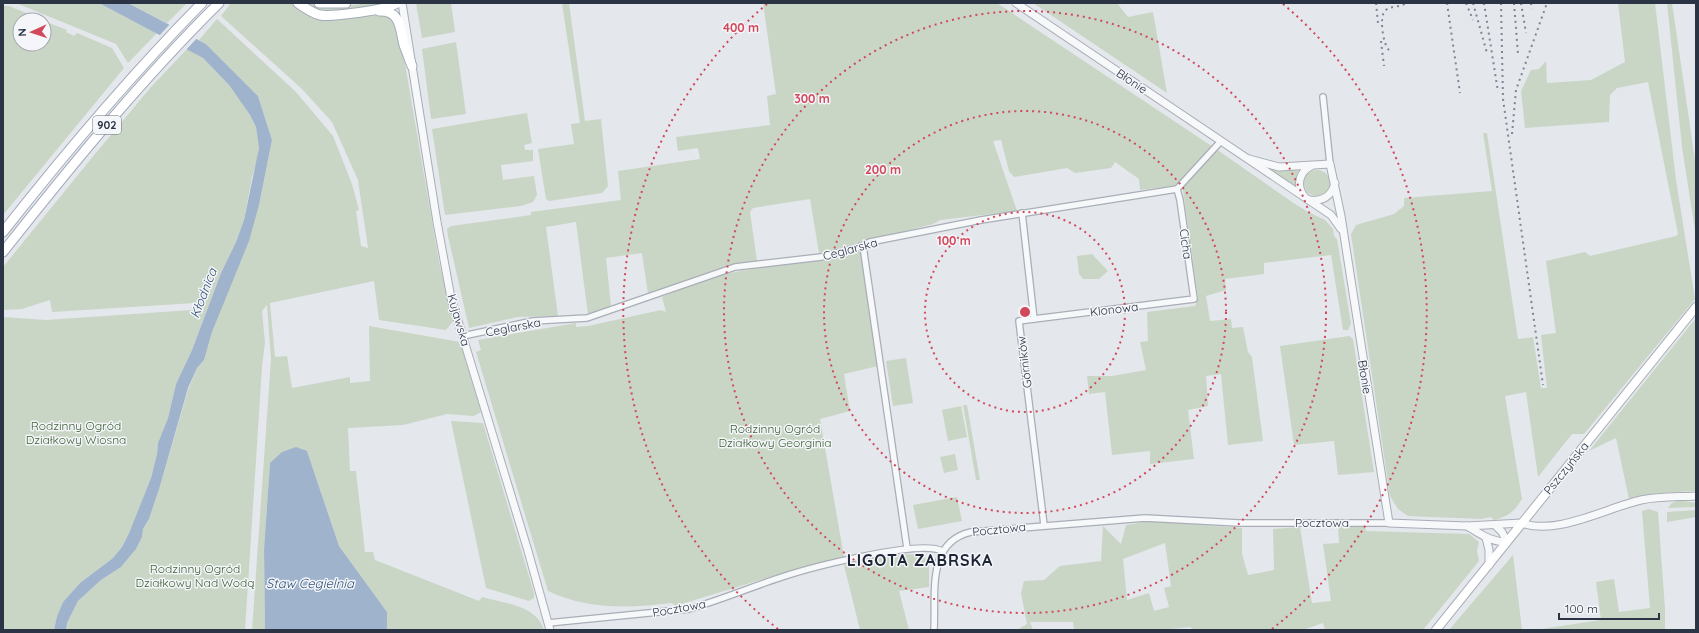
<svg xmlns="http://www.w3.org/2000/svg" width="1699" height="633" font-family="Quicksand,sans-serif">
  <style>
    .green { fill: #c9d6c5; fill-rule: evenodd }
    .water { fill: #9fb4cc }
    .pier { fill: #e4e7ec }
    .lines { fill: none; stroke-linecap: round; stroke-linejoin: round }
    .minor-casing { stroke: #a9aeb7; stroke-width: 8 }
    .tertiary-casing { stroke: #a9aeb7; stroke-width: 9 }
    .secondary-casing { stroke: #a9aeb7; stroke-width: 10 }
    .primary-casing { stroke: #a3abb8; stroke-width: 11 }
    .minor { stroke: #f7f8fa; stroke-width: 5.5 }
    .tertiary { stroke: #f7f8fa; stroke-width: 7 }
    .secondary { stroke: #fff; stroke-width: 8 }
    .primary { stroke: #fff; stroke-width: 9 }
    .rail { stroke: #7d8696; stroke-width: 2; stroke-dasharray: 2 4; stroke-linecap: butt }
    .ring { fill: none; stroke: #d1495b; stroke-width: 2; stroke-dasharray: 2 4 }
    .labels { text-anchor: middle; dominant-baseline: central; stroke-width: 3; stroke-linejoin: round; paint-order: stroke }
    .shield { fill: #f4f6f9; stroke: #676e7b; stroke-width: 1 }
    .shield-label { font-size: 11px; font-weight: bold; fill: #2b3445 }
    .street-label { font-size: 12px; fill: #2b3445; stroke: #f4f6f9 }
    .park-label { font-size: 12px; fill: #3f6138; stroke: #f4f6f9 }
    .water-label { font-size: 13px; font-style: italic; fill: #34527a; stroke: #f4f6f9 }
    .district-label { font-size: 16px; font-weight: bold; letter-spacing: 1px; fill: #1d2536; stroke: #f4f6f9 }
    .centre { fill: #d1495b; stroke: #f4f6f9; stroke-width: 2 }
    .ring-label { font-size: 12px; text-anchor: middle; font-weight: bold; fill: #d1495b; stroke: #f4f6f9; stroke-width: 3; stroke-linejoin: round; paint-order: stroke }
  </style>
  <rect width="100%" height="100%" fill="#e4e7ec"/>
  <!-- green -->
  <g class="green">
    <polygon points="16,3 99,3 157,33 128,63 116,44"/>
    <polygon points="128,3 187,3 167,23"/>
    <path d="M231,3H293L311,15L380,12L387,13L398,23L439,262L454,320L446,330L379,320L374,281L270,303L275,357L287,356L292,388L350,377V383L370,381L369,326L460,342L481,412L474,416L447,414L403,425L348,428L350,471H356L365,552H373L375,560L479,601L482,597C503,603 537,605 544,630H387V612L339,546L307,451L270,463L264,549L265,630H252L271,359L267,305L262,311L265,342L262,367L245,630H66L67,623L78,601L101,580L121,567L136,549L142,537L143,529L149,519L160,486L188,390L197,368L204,360L212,332L259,205L272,140L258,96L206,44L199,40L217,19L296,92L333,136L352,184L359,210L356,211L361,246L368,248L358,180L332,122L302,89L221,16Z"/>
    <path d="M303,3H311L319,7L333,8L369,3H394C364,8 332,18 303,3Z"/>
    <polygon points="416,3 451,3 455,32 422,38"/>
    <polygon points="562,3 569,3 585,121 601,119 608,186 602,193 549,201 546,199 538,149 574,144 571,124 580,123"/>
    <polygon points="763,3 997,3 1219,151 1292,202 1308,212 1325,220 1333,229 1334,236 1337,239 1351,324 1348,330 1343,330 1331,255 1264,263 1264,274 1225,279 1226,290 1206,296 1210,321 1231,319 1232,328 1243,327 1248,352 1252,357 1263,441 1228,445 1221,374 1206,376 1208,406 1188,410 1194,459 1150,464 1150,451 1112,455 1105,392 1089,394 1087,376 1112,376 1146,370 1140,342 1148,341 1147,312 1195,306 1198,298 1183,190 1173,186 1140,190 1139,179 1115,162 1111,168 1075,173 1067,168 1014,177 1009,171 1001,140 993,141 1017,211 940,220 933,224 819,253 810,199 753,208 750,212 757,261 729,265 648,294 642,253 606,258 611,306 588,315 576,222 546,227 558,316 518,317 469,328 448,236 447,229 451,226 531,215 531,212 621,200 618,171 700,159 698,148 678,151 676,137 770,125 767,96 776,94"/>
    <polygon points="1033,3 1117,3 1128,17 1153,12 1167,93"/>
    <path d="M1618,3H1655L1676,180L1695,299L1584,434H1572L1538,477L1526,392L1505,396L1522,499C1514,512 1509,516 1494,520L1491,517L1481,519L1408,516L1398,509L1390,496L1351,234L1356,225L1394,214L1404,206V198L1492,191L1483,133H1487L1518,339L1533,337L1541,388H1547L1541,335L1556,333L1546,261L1585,252L1590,256L1676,236L1678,234L1648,82L1617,88L1610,95L1609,122L1525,128L1521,91L1531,70L1539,69L1546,61L1547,83L1591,80L1625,62Z"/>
    <polygon points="1667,3 1672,3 1696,167 1696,237 1682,147"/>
    <polygon points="3,6 9,6 43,20 20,20 20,44 44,44 44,21 67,30 66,32 74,36 77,33 112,48 124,68 3,215"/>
    <polygon points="456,42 466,114 431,119 422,49"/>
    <polygon points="187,49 203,58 229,85 250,115 256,127 259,148 257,161 252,177 244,220 236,242 221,273 192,350 176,384 168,418 158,443 157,454 151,478 129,533 122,547 113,558 80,583 63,602 57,616 54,630 3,630 3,317 46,320 192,310 195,303 52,312 50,300 22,309 3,310 3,267 95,154 151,87"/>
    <polygon points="527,113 532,143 524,145 525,150 533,150 533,161 501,165 503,180 534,176 537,195 533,202 521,206 445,215 432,129"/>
    <polygon points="1270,169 1298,170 1296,187 1269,170"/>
    <circle cx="1317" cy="183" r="13"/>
    <path d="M860,250L878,366L844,374L850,411L820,419L844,557L783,573L675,606L672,603C630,608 587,610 548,591L476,352L481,350L478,340L576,323V327L588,326L661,310L666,312L662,297C684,287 708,278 731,273C774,263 817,263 860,250Z"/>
    <polygon points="1092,254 1108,271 1099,279 1083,279 1079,274 1077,256"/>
    <polygon points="1696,318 1696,491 1657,493 1629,499 1616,438 1589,451"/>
    <polygon points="1349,336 1353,339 1374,472 1338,475 1334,441 1294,445 1280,346"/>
    <polygon points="906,358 913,403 893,406 886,361"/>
    <polygon points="963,405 967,405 980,480 976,480"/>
    <polygon points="961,406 967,437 948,441 942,410"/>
    <polygon points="451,421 483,423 534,593 534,598 529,601 486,588"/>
    <polygon points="955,454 958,470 944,473 940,457"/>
    <polygon points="957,497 962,521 918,529 913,505"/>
    <polygon points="1679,500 1696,503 1696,507 1668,508 1672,503"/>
    <polygon points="1649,509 1658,512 1665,609 1665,630 1535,630 1601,620 1596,582 1614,579 1619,612 1650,608 1642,511"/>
    <polygon points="1696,510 1696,517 1667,522 1667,512"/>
    <path d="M1150,521L1242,528V554L1248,575L1274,570L1273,529L1300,527L1312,603L1331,601L1323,544L1339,543L1338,526H1365L1366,531L1469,534L1479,542L1477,551L1479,561L1423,630H1325L1323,623L1303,630H1194L1190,627L1163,630H1074L1073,622H1030L1033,630H1017L1027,624L1021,593L1024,581L1044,580L1060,566L1101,561L1103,526L1121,544L1126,525ZM1165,543L1171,586L1164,588L1169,607L1154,611L1149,593L1127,600L1123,559Z"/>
    <path d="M889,554L890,556C904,555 918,551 929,561V587L899,591L909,630H860L844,565Z"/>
    <polygon points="1513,555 1522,630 1449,630"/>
  </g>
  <!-- water -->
  <g class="water">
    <polygon points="99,3 128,3 206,44 258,96 272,140 259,205 249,241 212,332 204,360 197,368 188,388 160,486 149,519 143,529 142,537 136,549 121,567 101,580 78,601 67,623 66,630 54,630 57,616 63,602 80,583 113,558 122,547 129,533 151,478 157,454 158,443 168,418 176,384 192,350 221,273 236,242 244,220 259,148 256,127 250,115 229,85 203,58"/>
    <polygon points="296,447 307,451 339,546 387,612 387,630 265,630 264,549 270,463 282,452"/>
  </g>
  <!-- pier -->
  <polygon class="pier" points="171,23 198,37 186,50 159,36"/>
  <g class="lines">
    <defs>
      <g id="minor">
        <polyline points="1323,97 1330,164"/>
        <polyline points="1022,213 1034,319 1019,321 1044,525"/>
        <polyline points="863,246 907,548"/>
        <polyline points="1034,319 1194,299 1180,200 1177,189"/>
        <polyline points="463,336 533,321 587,318 735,267 821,257 859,247 870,242 981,220 1177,189 1221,141"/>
        <path d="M548,623L689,609C721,600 751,587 782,577C809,568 920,539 942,551"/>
        <path d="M934,630C936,594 926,542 971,532L1145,518L1239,523H1389"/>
      </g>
      <g id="tertiary">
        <polyline points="402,3 437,222 451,298 528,551 550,630"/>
        <polyline points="1016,3 1331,215 1341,229"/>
        <path d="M1249,159L1279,167L1330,164L1341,216L1389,523L1467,526L1522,523C1556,536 1606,508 1641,500C1659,496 1678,497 1696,496"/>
        <path d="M1304,196C1296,186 1299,172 1311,166"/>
        <path d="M1309,200C1322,202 1332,196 1335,183"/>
        <path d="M1467,526C1481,534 1490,542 1507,542L1502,532L1495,525"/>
        <polyline points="1486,538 1489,550 1489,565"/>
      </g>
      <polyline id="secondary" points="1436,630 1696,307"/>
      <g id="primary">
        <path d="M298,3C305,8 312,13 320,15C332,17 388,10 397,3"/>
        <polyline points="319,3 346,3"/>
        <path d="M379,11C401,10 400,29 404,45C407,52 409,59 412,66"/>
        <path d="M3,232C66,152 131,75 202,3"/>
        <path d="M3,252C71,166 141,80 219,3"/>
      </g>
    </defs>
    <!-- minor casing -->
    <use href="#minor" class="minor-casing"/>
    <!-- tertiary casing -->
    <use href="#tertiary" class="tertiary-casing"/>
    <!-- secondary casing -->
    <use href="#secondary" class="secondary-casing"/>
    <!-- primary casing -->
    <use href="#primary" class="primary-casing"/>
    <!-- minor -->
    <use href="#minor" class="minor"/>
    <!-- tertiary -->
    <use href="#tertiary" class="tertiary"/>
    <!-- secondary -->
    <use href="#secondary" class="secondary"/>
    <!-- primary -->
    <use href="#primary" class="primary"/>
    <!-- rail -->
    <g class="rail">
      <polyline points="1376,3 1378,23"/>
      <polyline points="1447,3 1460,93"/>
      <polyline points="1466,3 1473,20"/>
      <polyline points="1473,3 1487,53"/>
      <polyline points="1484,3 1498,92"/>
      <polyline points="1501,3 1503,99 1543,385"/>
      <polyline points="1514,3 1518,54"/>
      <polyline points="1521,3 1526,33"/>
      <polyline points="1531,3 1532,9"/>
      <polyline points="1381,41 1384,66"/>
      <path d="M1389,50C1383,45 1379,16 1385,11C1390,5 1400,8 1406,3"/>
      <polyline points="1512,134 1516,90 1547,3"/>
    </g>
  </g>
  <!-- distance rings -->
  <g class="ring">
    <circle cx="1025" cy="312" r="100"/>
    <circle cx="1025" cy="312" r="201"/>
    <circle cx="1025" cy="312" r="301"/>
    <path d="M778 629A402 402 0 0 1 767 4M1283 4A402 402 0 0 1 1272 629"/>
  </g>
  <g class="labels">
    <!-- shield labels -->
    <rect class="shield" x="93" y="116" width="28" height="18" rx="3"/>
    <g class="shield-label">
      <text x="107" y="125">902</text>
    </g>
    <!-- street labels -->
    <g class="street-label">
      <text transform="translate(1132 81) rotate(34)">Błonie</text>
      <text transform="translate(1186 244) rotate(82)">Cicha</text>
      <text transform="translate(850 249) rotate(-15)">Ceglarska</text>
      <text transform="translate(1114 309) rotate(-7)">Klonowa</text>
      <text transform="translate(459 320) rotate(74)">Kujawska</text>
      <text transform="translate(513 327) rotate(-11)">Ceglarska</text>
      <text transform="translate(1024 362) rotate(-97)">Górników</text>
      <text transform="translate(1365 377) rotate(81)">Błonie</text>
      <text transform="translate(1566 468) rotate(-51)">Pszczyńska</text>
      <text x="1322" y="522">Pocztowa</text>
      <text transform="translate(999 529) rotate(-6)">Pocztowa</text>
      <text transform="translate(679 608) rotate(-10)">Pocztowa</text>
    </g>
    <!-- park labels -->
    <g class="park-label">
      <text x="76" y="425">Rodzinny Ogród<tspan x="76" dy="14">Działkowy Wiosna</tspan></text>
      <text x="775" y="428">Rodzinny Ogród<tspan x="775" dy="14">Działkowy Georginia</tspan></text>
      <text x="195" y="568">Rodzinny Ogród<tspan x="195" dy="14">Działkowy Nad Wodą</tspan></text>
    </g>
    <!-- water labels -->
    <g class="water-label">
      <text transform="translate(203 293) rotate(-69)">Kłodnica</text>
      <text x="310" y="583">Staw Cegielnia</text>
    </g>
    <!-- district labels -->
    <g class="district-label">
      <text x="920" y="560">LIGOTA ZABRSKA</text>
    </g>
  </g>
  <circle cx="1025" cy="312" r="6" class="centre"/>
  <g class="ring-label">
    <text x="741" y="32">400 m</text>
    <text x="812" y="103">300 m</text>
    <text x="883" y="174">200 m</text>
    <text x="954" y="245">100 m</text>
  </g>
  <!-- border -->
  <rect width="1699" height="633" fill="none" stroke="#2b3445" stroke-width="8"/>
  <!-- north arrow -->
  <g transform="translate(32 32) rotate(267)"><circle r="19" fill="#f4f6f9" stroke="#a4a8b1"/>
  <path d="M0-3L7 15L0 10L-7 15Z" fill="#d1495b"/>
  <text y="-6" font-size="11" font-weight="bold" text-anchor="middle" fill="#2b3445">N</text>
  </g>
  <!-- scale -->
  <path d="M1559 613v6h100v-6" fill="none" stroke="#2b3445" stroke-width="2"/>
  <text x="1565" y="613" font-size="12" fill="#2b3445" stroke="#f4f6f9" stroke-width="3" paint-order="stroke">100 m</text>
</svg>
